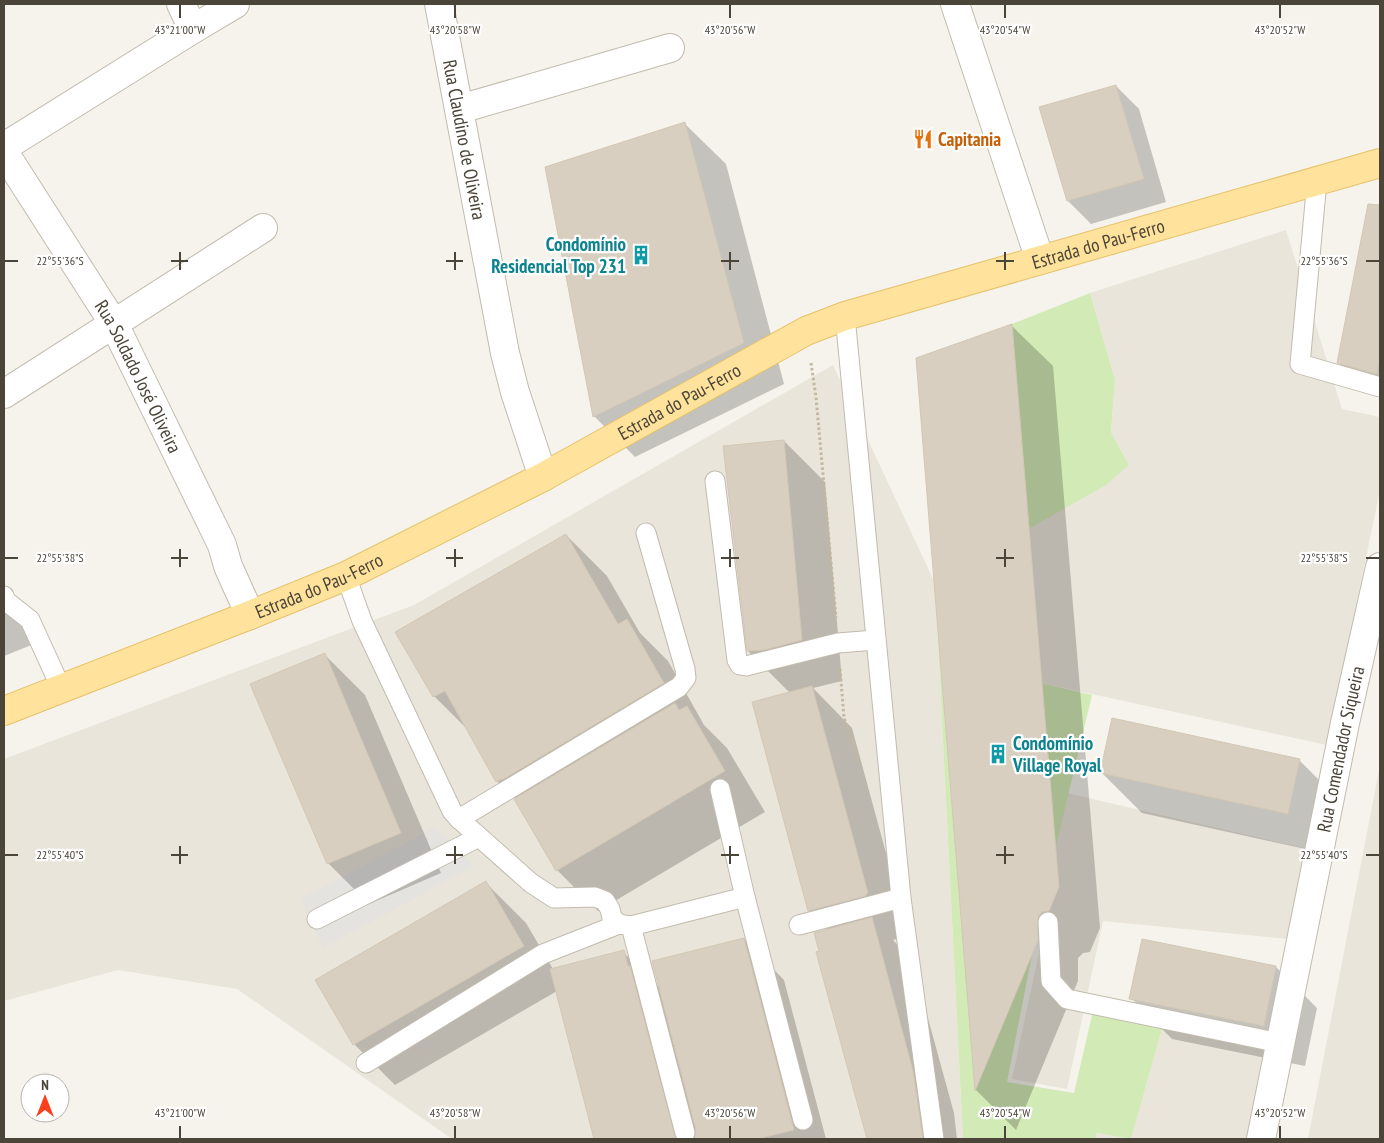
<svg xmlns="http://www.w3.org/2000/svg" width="1384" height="1143" font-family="'PT Sans Narrow',sans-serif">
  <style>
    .residential { fill: #eae5da }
    .green { fill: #d2eab5 }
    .parking { fill: #e5e3e0 }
    .shadow { fill: #0003 }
    .building { fill: #d8cfc1; stroke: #d3c7b4 }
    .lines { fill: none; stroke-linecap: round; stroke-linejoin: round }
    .service-casing { stroke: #c2bbae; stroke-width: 21 }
    .minor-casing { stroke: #c2bbae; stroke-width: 30 }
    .tertiary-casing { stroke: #c2bbae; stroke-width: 30 }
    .primary-casing { stroke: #e6c16a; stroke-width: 30 }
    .path { stroke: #c4b79f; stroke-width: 3; stroke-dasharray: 2.5 2.5; stroke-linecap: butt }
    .service { stroke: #fff; stroke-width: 19 }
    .minor { stroke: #fff; stroke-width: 28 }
    .tertiary { stroke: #fff; stroke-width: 28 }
    .primary { stroke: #ffe39c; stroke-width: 28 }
    .ticks { fill: none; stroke: #4b4439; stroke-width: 2 }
    .labels { text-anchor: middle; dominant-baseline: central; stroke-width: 4.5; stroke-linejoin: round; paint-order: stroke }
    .street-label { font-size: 19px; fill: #4b4439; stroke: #fff }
    .food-label { font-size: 19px; font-weight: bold; fill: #c56008; stroke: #fff; text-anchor: start }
    .culture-label { font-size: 19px; font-weight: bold; fill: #0d838f; stroke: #fff; text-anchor: end }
    .ticks-label { font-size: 12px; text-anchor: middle; fill: #4b4439; stroke: #fff; stroke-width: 4.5; stroke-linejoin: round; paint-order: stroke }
  </style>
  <rect width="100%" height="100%" fill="#f6f3ec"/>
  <!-- residential -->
  <g class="residential">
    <polygon points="1286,230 1342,409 1380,417 1380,490 1327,745 1036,682 937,621 963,1139 452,1139 237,989 118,970 4,1001 4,759 414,605 833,365 940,594 916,358 1012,324 1005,495 1129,465 1111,432 1115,380 1090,293"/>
    <polygon points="1380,765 1380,1139 1308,1139"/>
    <polygon points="1067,793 1308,849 1288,939 1103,921 1067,1089 1012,1079 1048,911 1041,909"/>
    <polygon points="1166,1015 1270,1040 1250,1139 1095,1139 1097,1133 1131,1139"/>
  </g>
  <!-- green -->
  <g class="green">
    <polygon points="1090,293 1115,380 1111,432 1129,465 1106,485 1030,528 1005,495 1012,324"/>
    <polygon points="937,621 1036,682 1092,695 1041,909 1007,1082 1074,1093 1096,998 1166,1015 1131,1139 1097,1133 1095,1139 963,1139"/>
  </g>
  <!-- parking -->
  <polygon class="parking" points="435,827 474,866 323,948 301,899"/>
  <!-- shadow -->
  <g class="shadow">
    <polygon points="1116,86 1139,109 1166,202 1091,224 1068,201"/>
    <polygon points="685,124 726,164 784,384 635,457 594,416"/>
    <polygon points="1365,222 1380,225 1380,391 1361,386 1338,362"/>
    <polygon points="1012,326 1053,366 1100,928 1090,952 1083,953 1078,958 1078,981 1016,1130 976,1090 918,359"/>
    <polygon points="784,441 825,482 842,681 813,688 852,728 908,934 906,936 893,940 912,960 954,1113 957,1139 868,1139 818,953 821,952 829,930 809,910 790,693 748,651"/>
    <polygon points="566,535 607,576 640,633 668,661 704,725 727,748 765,812 598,911 557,870 516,799 497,781 469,731 434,696 397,633"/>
    <polygon points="4,596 21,614 34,644 4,656"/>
    <polygon points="324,654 365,695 441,873 369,904 328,863"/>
    <polygon points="1299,760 1340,801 1328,854 1142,813 1101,772"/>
    <polygon points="485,882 526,923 553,969 623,952 660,988 744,939 784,980 826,1139 595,1139 557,991 395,1085 354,1044"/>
    <polygon points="1276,967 1317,1008 1305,1066 1172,1039 1131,998"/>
  </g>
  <!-- building -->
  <g class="building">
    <polygon points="1116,85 1144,179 1067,201 1039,107"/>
    <polygon points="685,122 744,343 593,417 545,167"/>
    <polygon points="1368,204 1380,205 1380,359 1377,374 1337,363"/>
    <polygon points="1012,324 1059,887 1049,911 1042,912 1038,917 1038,940 975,1091 916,358"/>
    <polygon points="784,440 802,640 764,650 747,651 723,446"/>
    <polygon points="566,534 618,624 627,619 664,683 502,780 502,779 496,782 445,691 433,697 395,632"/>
    <polygon points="325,653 401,833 327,864 250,684"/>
    <polygon points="812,686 868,893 866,894 866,896 808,911 752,702"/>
    <polygon points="675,703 679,710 687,706 725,771 556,871 514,799"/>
    <polygon points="1112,718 1300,759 1288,814 1100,773"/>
    <polygon points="486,881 524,946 353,1045 315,980"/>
    <polygon points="872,917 913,1071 923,1139 867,1139 816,952 819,951 814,933"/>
    <polygon points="744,938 794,1130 757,1139 694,1139 696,1130 652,961"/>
    <polygon points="1142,939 1276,966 1264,1026 1129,999"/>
    <polygon points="624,950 628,966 630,966 676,1139 594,1139 550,969"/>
  </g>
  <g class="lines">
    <defs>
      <g id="service">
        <polyline points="1317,181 1300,364 1380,387"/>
        <polyline points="845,316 901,898 934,1139"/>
        <polyline points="715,481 737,660 740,665 746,666 838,643 876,640"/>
        <polyline points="346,576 362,621 452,811 459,819 531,883 554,898 595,897 605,901 610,909 612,918 619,924 631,926 745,897"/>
        <polyline points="4,596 6,601 30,620 61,688"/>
        <polyline points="720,789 745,897 803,1120"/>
        <polyline points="459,819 679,687 686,678 685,669 646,533"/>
        <polyline points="317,919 479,837"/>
        <polyline points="1048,922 1051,981 1067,999 1280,1043"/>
        <polyline points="799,925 901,898"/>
        <polyline points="631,926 685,1133"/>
        <polyline points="366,1063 543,954 619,924"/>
      </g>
      <g id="minor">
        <polyline points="181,4 193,29"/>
        <path id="s1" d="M439,4L505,353L515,392L543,477"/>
        <polyline points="460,109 670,48"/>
        <polyline points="4,147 193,29 235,4"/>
        <path id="s2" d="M4,152L114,324L222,545L228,566L250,615"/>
        <polyline points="4,394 263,228"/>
      </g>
      <g id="tertiary">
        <polyline points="955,4 1040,260"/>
        <path id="s3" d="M1261,1139L1345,723L1380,567"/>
      </g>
      <g id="primary">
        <path id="s4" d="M4,711L250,615L346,576L543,477L806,331L845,316L1380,163"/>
      </g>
    </defs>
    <!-- service casing -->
    <use href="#service" class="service-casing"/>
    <!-- minor casing -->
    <use href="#minor" class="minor-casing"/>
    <!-- tertiary casing -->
    <use href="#tertiary" class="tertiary-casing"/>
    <!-- primary casing -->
    <use href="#primary" class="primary-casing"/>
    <!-- path -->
    <g class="path">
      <polyline points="811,363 816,397 836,618"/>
      <polyline points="840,669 844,718 850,737 860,763"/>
    </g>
    <!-- service -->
    <use href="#service" class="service"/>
    <!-- minor -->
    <use href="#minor" class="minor"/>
    <!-- tertiary -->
    <use href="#tertiary" class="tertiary"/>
    <!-- primary -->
    <use href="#primary" class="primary"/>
  </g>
  <!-- ticks -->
  <path class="ticks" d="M180,5V18M455,5V18M730,5V18M1005,5V18M1280,5V18M180,252V270M455,252V270M730,252V270M1005,252V270M5,261H18M171,261H188M446,261H463M721,261H739M996,261H1014M1366,261H1379M180,549V567M455,549V567M730,549V567M1005,549V567M5,558H18M171,558H188M446,558H463M721,558H739M996,558H1014M1366,558H1379M180,846V864M455,846V864M730,846V864M1005,846V864M5,855H18M171,855H188M446,855H463M721,855H739M996,855H1014M1366,855H1379M180,1126V1138M455,1126V1138M730,1126V1138M1005,1126V1138M1280,1126V1138"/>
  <!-- icons -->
  <defs>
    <symbol id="restaurant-bare" viewBox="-9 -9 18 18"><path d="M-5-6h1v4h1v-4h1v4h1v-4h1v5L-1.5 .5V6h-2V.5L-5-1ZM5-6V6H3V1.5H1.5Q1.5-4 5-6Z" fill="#e8710a" stroke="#fff" stroke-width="2.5" paint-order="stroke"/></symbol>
    <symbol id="building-bare" viewBox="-9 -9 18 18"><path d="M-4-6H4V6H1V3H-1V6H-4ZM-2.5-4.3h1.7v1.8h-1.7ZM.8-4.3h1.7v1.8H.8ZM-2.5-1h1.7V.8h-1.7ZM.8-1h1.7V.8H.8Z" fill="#0f9aa8" stroke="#fff" stroke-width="2.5" paint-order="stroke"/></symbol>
  </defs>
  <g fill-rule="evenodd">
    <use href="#restaurant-bare" x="909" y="125" width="28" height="28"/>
    <use href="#building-bare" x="627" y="241" width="28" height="28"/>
    <use href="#building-bare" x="984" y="740" width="28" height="28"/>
  </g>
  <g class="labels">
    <!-- street labels -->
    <g class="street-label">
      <text stroke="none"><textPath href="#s1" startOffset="138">Rua Claudino de Oliveira</textPath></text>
      <text stroke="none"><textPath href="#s4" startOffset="1194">Estrada do Pau-Ferro</textPath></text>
      <text stroke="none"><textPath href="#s2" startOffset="262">Rua Soldado José Oliveira</textPath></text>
      <text stroke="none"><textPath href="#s4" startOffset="744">Estrada do Pau-Ferro</textPath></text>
      <text stroke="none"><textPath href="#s4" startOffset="339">Estrada do Pau-Ferro</textPath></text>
      <text stroke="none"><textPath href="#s3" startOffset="398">Rua Comendador Siqueira</textPath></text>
    </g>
    <!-- food labels -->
    <g class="food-label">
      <text x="938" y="139">Capitania</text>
    </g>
    <!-- culture labels -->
    <g class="culture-label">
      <text x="626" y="244">Condomínio<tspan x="626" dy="22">Residencial Top 231</tspan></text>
      <text x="1013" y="743" text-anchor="start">Condomínio<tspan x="1013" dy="22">Village Royal</tspan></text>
    </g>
  </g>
  <g class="ticks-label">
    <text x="180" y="34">43°21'00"W</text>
    <text x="455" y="34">43°20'58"W</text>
    <text x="730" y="34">43°20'56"W</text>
    <text x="1005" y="34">43°20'54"W</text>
    <text x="1280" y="34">43°20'52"W</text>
    <text x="60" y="265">22°55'36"S</text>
    <text x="1324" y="265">22°55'36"S</text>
    <text x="60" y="562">22°55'38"S</text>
    <text x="1324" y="562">22°55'38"S</text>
    <text x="60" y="859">22°55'40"S</text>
    <text x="1324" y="859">22°55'40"S</text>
    <text x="180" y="1117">43°21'00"W</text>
    <text x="455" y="1117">43°20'58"W</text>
    <text x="730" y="1117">43°20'56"W</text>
    <text x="1005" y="1117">43°20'54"W</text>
    <text x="1280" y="1117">43°20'52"W</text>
  </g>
  <!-- border -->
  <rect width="1384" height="1143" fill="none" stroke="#4b4439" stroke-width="10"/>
  <!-- north arrow -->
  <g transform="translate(45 1098)"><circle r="24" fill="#ffffff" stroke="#b7b4b0"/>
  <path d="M0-4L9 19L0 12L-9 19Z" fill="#fc3f1d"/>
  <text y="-8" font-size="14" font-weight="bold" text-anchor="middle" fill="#4b4439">N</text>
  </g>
</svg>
